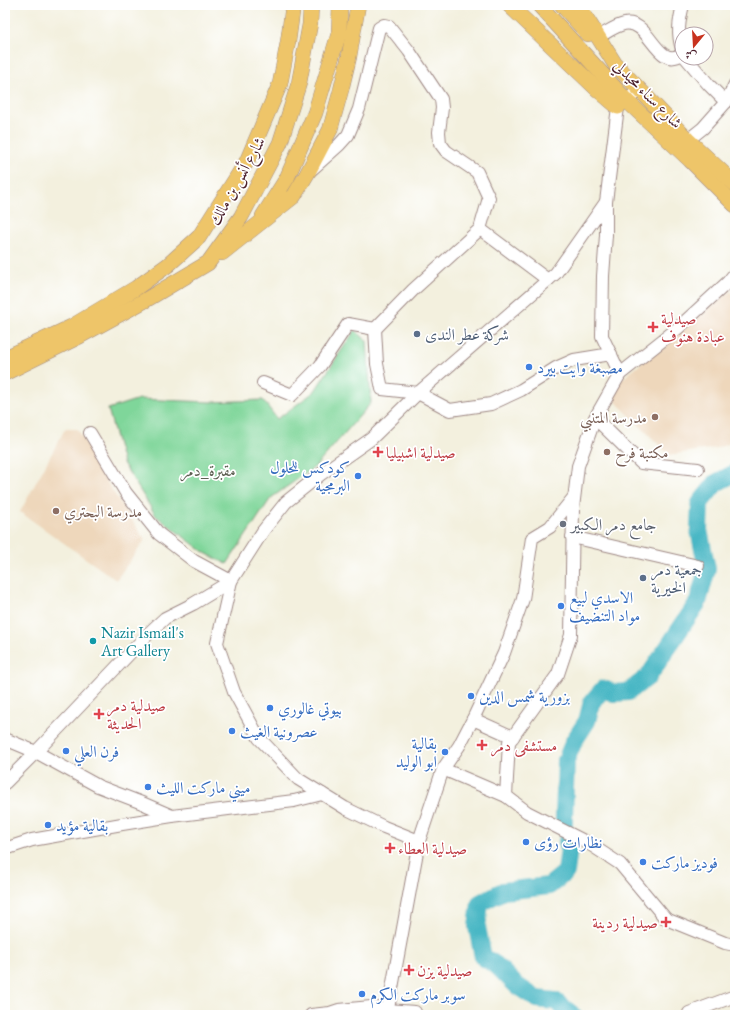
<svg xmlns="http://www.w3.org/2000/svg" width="740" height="1020" font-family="'EB Garamond',Amiri,serif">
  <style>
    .built { fill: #eed7bb }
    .green { fill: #7fd69a; stroke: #647a62 }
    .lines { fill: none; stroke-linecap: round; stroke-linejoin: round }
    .river { stroke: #4ab7c5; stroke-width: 18 }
    .minor-casing { stroke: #9e8884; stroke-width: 14 }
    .major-casing { stroke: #9e8884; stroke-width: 16 }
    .minor { stroke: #fff; stroke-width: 12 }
    .major { stroke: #eec569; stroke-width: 15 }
    .health-dot { fill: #e0444e; stroke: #fff; stroke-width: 1.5 }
    .service-dot { fill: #5c6f8a; stroke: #fff; stroke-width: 1.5 }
    .shop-dot { fill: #3f7fe0; stroke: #fff; stroke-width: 1.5 }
    .education-dot { fill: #8d6e63; stroke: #fff; stroke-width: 1.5 }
    .worship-dot { fill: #6b7280; stroke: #fff; stroke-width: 1.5 }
    .culture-dot { fill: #0f9aa8; stroke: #fff; stroke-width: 1.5 }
    .labels { text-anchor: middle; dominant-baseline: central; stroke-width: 3.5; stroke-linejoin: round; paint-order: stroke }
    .street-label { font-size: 16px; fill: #4a1f2b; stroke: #fff }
    .health-label { font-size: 16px; fill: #be3a42; stroke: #fff; text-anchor: start }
    .service-label { font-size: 16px; fill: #4e5e75; stroke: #fff; text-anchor: start }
    .shop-label { font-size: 16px; fill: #366cbe; stroke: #fff; text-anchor: start }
    .education-label { font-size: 16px; fill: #785e54; stroke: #fff; text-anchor: start }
    .park-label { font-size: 16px; fill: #5d5f52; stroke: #fff }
    .worship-label { font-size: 16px; fill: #5b616d; stroke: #fff; text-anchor: start }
    .culture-label { font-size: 16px; fill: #0d838f; stroke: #fff; text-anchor: start }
  </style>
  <rect width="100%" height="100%" fill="#fff"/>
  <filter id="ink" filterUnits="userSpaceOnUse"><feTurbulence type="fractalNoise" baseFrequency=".025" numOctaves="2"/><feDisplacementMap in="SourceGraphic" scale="8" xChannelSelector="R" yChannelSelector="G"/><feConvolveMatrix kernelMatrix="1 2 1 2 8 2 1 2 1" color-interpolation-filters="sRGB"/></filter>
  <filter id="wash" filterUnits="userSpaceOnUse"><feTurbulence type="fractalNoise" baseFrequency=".012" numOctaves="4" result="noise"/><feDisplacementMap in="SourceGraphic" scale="16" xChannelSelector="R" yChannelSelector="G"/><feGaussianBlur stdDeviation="0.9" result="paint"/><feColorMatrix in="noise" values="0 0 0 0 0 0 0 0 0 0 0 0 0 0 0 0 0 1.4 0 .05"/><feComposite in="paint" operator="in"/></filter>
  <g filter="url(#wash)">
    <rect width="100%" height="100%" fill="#f3f0de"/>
    <!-- built -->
    <g class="built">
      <polygon points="731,291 735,297 735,442 717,448 669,455 606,392"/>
      <polygon points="65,429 78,429 103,476 145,540 116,580 20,512"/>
    </g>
    <!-- green -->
    <polygon class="green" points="355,330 367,341 371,403 316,466 271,498 227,564 205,553 156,516 123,463 108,409 139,399 210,402 263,400 277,419 314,392"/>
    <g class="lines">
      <!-- river -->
      <g class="river">
        <polyline points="564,823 564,818 566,760 574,741 587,721 592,702 603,689 614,693 628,692 648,677 698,602 707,569 699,530 700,503 716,483 735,473"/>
        <polyline points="567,841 569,848 566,872 549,886 503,891 480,903 477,927 483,957 496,965 516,985 537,999 555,1001 573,1015"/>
      </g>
    </g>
  </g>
  <g filter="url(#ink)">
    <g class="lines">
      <defs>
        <g id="minor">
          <path d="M598,37C606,33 615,26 624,24C650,18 656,71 682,54"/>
          <path d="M682,49C677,33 679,21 683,5"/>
          <polyline points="686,58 709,85 726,102"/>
          <polyline points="688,140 703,128 726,102 735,84"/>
          <polyline points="311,170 339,145 348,135 359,109 379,28 384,25 389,26 409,51 441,99 442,108 439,132 440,143 446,151 477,172 489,198 480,229 548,280"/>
          <polyline points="375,329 413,290 480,229"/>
          <polyline points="620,374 602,336 603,276 606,235 606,202 618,107 627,101 639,89"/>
          <polyline points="263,383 292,395 320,366 348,324 375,329 377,364 382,389 418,393 450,410 491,404 521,390 556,368 574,360 611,354"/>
          <polyline points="595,418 641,463 698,469"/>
          <polyline points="90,433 126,493 159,534 194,561 231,581 217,643 234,692 259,738 298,779 345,808 384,827 419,841 443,769 459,746 473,719 504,653 523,599 532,538 550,527 574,497"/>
          <polyline points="572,537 698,566"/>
          <polyline points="473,719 513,737"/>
          <polyline points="5,739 36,752 98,786 142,803 172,816"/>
          <polyline points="443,769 506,796 527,812 588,843 620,864 666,919 725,943 735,945"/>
          <polyline points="5,783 36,752 150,632 165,618 193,604 231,581 263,531 286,502 321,474 371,439 418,393 556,273 606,202"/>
          <polyline points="506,796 509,742 558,674 571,635 573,508 578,466 595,418 620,374 678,328 728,282 735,273"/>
          <polyline points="5,849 32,840 122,824 172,816 294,801 322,794"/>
          <polyline points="689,1013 735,996"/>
          <polyline points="311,1015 330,1013 339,1010 371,1007 387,1010 415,1012"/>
          <polyline points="384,1015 387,1010 390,999 419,841"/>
        </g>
        <g id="major">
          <polyline points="509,5 597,89 618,107"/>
          <polyline points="539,5 627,101 690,160 735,205"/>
          <polyline points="562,5 588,34"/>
          <polyline points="578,5 615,64 688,140 735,184"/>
          <polyline points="263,216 287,178 315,113 339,33 340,5"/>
          <polyline points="222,253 294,196 307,174 330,130 341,90 349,57 358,5"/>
          <polyline points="5,358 71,327 136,288 168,265 199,237 247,161 280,84 288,42 293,5"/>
          <polyline points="5,373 80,336 144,301 208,263 241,217 280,143 299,83 310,24 311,5"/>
        </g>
      </defs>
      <!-- minor casing -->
      <use href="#minor" class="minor-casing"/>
      <!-- major casing -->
      <use href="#major" class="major-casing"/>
      <!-- minor -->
      <use href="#minor" class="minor"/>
      <!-- major -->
      <use href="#major" class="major"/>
    </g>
  </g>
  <!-- markers -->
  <g class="health-dot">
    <path d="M651 321h4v4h4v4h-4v4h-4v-4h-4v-4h4z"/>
    <path d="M376 446h4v4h4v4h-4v4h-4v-4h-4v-4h4z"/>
    <path d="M97 708h4v4h4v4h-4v4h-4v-4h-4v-4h4z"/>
    <path d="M480 739h4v4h4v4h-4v4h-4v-4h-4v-4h4z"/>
    <path d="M388 842h4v4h4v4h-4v4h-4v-4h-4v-4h4z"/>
    <path d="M664 916h4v4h4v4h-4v4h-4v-4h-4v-4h4z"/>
    <path d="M407 964h4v4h4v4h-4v4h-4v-4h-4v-4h4z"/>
  </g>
  <g class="service-dot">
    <circle cx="417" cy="334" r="4"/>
    <circle cx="643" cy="578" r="4"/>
  </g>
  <g class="shop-dot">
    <circle cx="529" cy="367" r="4"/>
    <circle cx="358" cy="476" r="4"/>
    <circle cx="561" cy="606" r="4"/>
    <circle cx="471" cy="696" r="4"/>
    <circle cx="270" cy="708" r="4"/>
    <circle cx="232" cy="731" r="4"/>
    <circle cx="66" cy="751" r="4"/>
    <circle cx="445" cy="752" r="4"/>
    <circle cx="148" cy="787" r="4"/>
    <circle cx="48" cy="825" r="4"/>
    <circle cx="526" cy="842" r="4"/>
    <circle cx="643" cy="862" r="4"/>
    <circle cx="362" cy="994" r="4"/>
  </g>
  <g class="education-dot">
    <circle cx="655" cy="417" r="4"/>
    <circle cx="607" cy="452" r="4"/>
    <circle cx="56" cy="511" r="4"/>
  </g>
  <circle class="worship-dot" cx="563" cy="524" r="4"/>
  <circle class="culture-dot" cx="93" cy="641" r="4"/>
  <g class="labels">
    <!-- street labels -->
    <g class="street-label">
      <text transform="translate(648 94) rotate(45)">شارع سناء محيدلي</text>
      <text transform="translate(237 181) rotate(-61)">شارع أنس بن مالك</text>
    </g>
    <!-- health labels -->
    <g class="health-label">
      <text x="661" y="318">صيدلية<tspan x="661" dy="18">عبادة هنوف</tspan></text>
      <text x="386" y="452">صيدلية اشبيليا</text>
      <text x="107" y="705">صيدلية دمر<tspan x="107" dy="18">الحديثة</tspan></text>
      <text x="491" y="745">مستشفى دمر</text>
      <text x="398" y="848">صيدلية العطاء</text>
      <text x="658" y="922" text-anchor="end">صيدلية ردينة</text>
      <text x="417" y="970">صيدلية يزن</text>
    </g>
    <!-- service labels -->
    <g class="service-label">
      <text x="425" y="334">شركة عطر الندى</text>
      <text x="651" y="569">جمعية دمر<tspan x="651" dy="18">الخيرية</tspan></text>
    </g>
    <!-- shop labels -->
    <g class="shop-label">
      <text x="537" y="367">مصبغة وايت بيرد</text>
      <text x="350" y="467" text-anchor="end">كودكس للحلول<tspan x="350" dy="18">البرمجية</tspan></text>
      <text x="569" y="597">الاسدي لبيع<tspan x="569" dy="18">مواد التنضيف</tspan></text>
      <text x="479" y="696">بزورية شمس الدين</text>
      <text x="278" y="708">بيوتي غالوري</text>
      <text x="240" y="731">عصرونية الغيث</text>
      <text x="437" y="743" text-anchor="end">بقالية<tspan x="437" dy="18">ابو الوليد</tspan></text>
      <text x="74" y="751">فرن العلي</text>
      <text x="156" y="787">ميني ماركت الليث</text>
      <text x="56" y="825">بقالية مؤيد</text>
      <text x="534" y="842">نظارات رؤى</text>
      <text x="651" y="862">فوديز ماركت</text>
      <text x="370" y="994">سوبر ماركت الكرم</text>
    </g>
    <!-- education labels -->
    <g class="education-label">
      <text x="647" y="417" text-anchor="end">مدرسة المتنبي</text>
      <text x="615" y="452">مكتبة فرح</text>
      <text x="64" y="511">مدرسة البحتري</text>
    </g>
    <!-- park labels -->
    <g class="park-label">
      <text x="208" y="470">مقبرة_دمر</text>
    </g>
    <!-- worship labels -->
    <g class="worship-label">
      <text x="571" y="524">جامع دمر الكبير</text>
    </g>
    <!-- culture labels -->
    <g class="culture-label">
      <text x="101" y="632">Nazir Ismail's<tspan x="101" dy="18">Art Gallery</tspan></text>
    </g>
  </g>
  <!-- margin -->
  <rect width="740" height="1020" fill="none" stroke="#fff" stroke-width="20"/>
  <!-- north arrow -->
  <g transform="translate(694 46) rotate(198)"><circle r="19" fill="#ffffff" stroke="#b7a5aa"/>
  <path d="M0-3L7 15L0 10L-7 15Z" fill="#c8321e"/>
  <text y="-6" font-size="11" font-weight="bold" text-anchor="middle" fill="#4a1f2b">ش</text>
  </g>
</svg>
